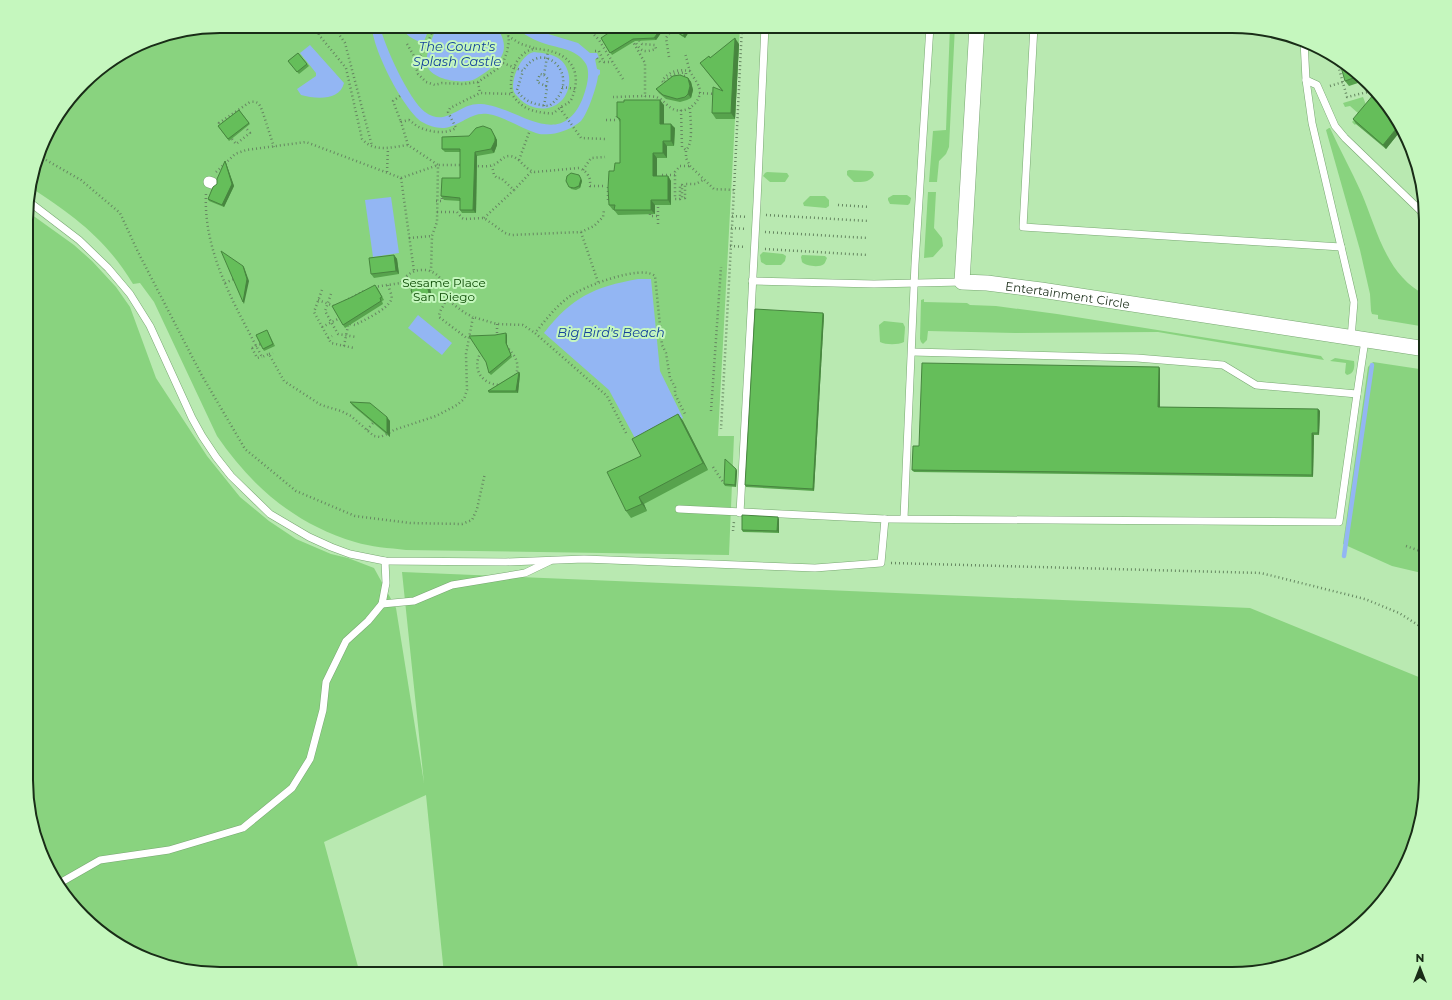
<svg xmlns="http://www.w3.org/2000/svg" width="1452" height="1000" font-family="Montserrat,sans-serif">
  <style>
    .green { fill: #89d37f }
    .water { fill: #93b6f3 }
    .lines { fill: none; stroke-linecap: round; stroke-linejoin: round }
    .stream { stroke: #93b6f3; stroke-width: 4.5 }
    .service-casing { stroke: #78a772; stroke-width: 8 }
    .pedestrian-casing { stroke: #78a772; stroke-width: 12 }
    .minor-casing { stroke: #78a772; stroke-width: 16 }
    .path { stroke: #668761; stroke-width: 2.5; stroke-dasharray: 1 3; stroke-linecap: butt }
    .service { stroke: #fff; stroke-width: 7 }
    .pedestrian { stroke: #fff; stroke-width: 11 }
    .minor { stroke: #fff; stroke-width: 15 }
    .path-bridge { stroke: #668761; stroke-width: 2.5; stroke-dasharray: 1 3; stroke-linecap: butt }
    .wall { fill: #57a34d }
    .shaded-wall { fill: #47853f }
    .building { fill: #65be5a; stroke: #47853f }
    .labels { text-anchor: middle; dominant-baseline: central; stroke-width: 4; stroke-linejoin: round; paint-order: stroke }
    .park-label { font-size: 12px; fill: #0b4903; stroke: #c5f7be }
    .street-label { font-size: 12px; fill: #192c17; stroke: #c5f7be }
    .water-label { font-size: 13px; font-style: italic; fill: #12429a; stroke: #c5f7be }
    .rim { fill: none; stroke: #192c17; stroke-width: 2 }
  </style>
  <rect width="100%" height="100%" fill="#b9e9b1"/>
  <!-- green -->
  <g class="green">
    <path d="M220,26H740L718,436H734L729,555L406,550C389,548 371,547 355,542C295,524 252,487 217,436L154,302L140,283L133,284C105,238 74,216 30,187L46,134L92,74L146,41Z"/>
    <polygon points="950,26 955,26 949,147 946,154 939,161 937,182 929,182 933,131 946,130"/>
    <polygon points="1363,97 1368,110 1355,125 1352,122 1359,114 1350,106 1345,107 1343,103"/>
    <path d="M1329,128H1330C1340,150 1351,170 1361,192C1377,229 1386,276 1426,295V327L1378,319V315L1372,314L1371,311L1370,294L1360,250L1326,130Z"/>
    <path d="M849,170L871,171L873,172L874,175C869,183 862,182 854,182L847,175V171Z"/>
    <polygon points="767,172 787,173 789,176 785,182 770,182 763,176 765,173"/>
    <polygon points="928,192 936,192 934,228 942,238 943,246 933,257 924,258"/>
    <polygon points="893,195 907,195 911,198 910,203 908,205 890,204 888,200 888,198"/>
    <polygon points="810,196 825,196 829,200 829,206 826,208 804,206 803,203"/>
    <polygon points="28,212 74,245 92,261 116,287 130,307 156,378 207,456 240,497 269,521 296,539 331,554 348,558 374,568 396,608 424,783 402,572 1250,608 1426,680 1426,793 1416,843 1386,898 1318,954 1232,974 444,974 426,795 324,842 360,974 207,974 157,964 102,934 52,877 28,805"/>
    <polygon points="763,252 783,254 786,256 785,261 781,265 766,265 761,262 760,255"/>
    <path d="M802,255L825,256L827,258C826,260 825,263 824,264C819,268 806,266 802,262L801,257Z"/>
    <polygon points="924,299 924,302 967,303 970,305 996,306 1057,314 1321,356 1324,360 1158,332 1015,333 928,331 927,340 923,344 921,342 920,339 921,300"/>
    <path d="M884,321L903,323L905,327L904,342C898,345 886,345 880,342L879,325Z"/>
    <path d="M1335,358L1354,361C1355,367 1354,374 1347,375L1345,373L1346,363L1330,361Z"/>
    <polygon points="1373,362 1426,370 1426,574 1392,566 1343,544 1368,367"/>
  </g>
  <!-- water -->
  <g class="water">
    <path d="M372,26H380C384,45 409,100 425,112C447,128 459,102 481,104C517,106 559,152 582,100C586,90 591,74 586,64C577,48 555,48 540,42C532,39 524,34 516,29L514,26H532L545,33L578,43L590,53H597L599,58L595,59L597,69L600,70V74L598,76C597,86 588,113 581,121C573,128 561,133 551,134C546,134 540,135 536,133C521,128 502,116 488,114C471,111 458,128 442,128C436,128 427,125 422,122C403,109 372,48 372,26Z"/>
    <polygon points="397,26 430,26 423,44 410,37"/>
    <path d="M437,26H496C510,46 505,59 486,72C480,76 474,81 467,81C455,83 430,78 427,65C425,53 433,37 437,26Z"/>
    <path d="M310,45L344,83C340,101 316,99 301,95L297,89L316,76V73L300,53Z"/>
    <path d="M534,52C542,53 552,54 558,58C571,66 573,87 563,99C551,113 530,111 518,97C517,96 515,94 514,92C510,80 521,54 534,52Z"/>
    <polygon points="391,197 399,253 373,257 365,200"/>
    <path d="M638,279H651L660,371L683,418L637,442L609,390L544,333C572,297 594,287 638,279Z"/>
    <polygon points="418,315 452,343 442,355 408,328"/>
  </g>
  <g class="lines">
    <!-- stream -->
    <polyline class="stream" points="1344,556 1372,365"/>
    <defs>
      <g id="service">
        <polyline points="1034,26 1023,227 1341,247"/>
        <polyline points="1304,41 1306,80 1312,123 1354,302 1351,338"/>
        <polyline points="1306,80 1317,85 1335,126 1345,138 1426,216"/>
        <polyline points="28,201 79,240 108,268 130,294 150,326 192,418 202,436 216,457 231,476 270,514 309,537 331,547 350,554 385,561 506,562 584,559 815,568 881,563 885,519"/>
        <polyline points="752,281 874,284 962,282"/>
        <polyline points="1357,394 1365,340"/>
        <polyline points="679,509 885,519 1339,522 1357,394 1256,385 1223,365 1137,358 912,352"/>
        <polyline points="740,513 757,202 765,26"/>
        <polyline points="904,518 915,264 930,26"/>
        <polyline points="382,604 386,583 385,561"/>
        <polyline points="58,884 100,860 169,850 243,828 292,788 310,759 323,710 326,682 346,641 368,621 382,604 414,601 452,585 525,573 550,561"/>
      </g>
      <polyline id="pedestrian" points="209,182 212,183"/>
      <g id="minor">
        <path id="s1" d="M977,26L962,282L987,283L1041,290L1426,349"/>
      </g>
    </defs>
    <!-- service casing -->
    <use href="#service" class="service-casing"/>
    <!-- pedestrian casing -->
    <use href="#pedestrian" class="pedestrian-casing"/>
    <!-- minor casing -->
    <use href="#minor" class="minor-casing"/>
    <!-- path -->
    <g class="path">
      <path d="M317,26L319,35L346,68L362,139C374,153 392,147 408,145L438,165L437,222L432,236L431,271"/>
      <polyline points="333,26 345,43 372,146"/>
      <polyline points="434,26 426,48 417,61 416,67 418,74 426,82 435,85 442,83 464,84 478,82 500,67 503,63 507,52 509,41 508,35 501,26"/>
      <path d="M561,26C568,28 578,32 585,27"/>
      <polyline points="586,26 599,40 623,79"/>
      <polyline points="508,36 521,44 534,48"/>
      <polyline points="632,40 645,63 645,97"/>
      <path d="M634,40C642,52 642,53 656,49L655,45L642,44L639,40"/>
      <polyline points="407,44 417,61"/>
      <polyline points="595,51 599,51 604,62 612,62"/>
      <polyline points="669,57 666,38 674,26"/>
      <polyline points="597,58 600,62 603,61"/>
      <polyline points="1336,58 1347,97 1372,91"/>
      <path d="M503,63L523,71C544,35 585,80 549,106C536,105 524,102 517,90L523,71"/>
      <polyline points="544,75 548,79 546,86 537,82 540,74 544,75 548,51"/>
      <path d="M680,76H686V73C677,72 670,75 664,83L662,81C669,71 678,69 690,71"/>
      <polyline points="478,82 480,93"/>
      <polyline points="1330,86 1343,82"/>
      <polyline points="562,87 576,89"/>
      <polyline points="699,93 715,94"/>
      <polyline points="400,96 393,101 401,122"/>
      <path d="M613,97C625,97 646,95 656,97C663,99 666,105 671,108C684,116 700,104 700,91C699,83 693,78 690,71C688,66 687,59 685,53"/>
      <polyline points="544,106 547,88 546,86"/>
      <polyline points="561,107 562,111 581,138 605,139"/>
      <path d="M690,108C690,118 694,143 686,150V158L690,166L714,189L734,190L721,429"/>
      <polyline points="681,110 682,147 686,150"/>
      <polyline points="606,120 615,120 618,115"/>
      <path d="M222,126L219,123L250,102C257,101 259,103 262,110L274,147"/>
      <polyline points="232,139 236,144 250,133 246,128"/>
      <path d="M408,145L401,122L409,120C412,122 414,124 417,126C428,132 445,135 456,128L448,112L450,108L480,93L512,94C508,78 515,52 534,49C538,48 542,50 546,50C572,55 582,73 572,98C570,103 566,104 561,107C559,109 556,111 554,113C551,114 548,113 545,113C530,111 520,107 512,94"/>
      <polyline points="39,156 81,180 120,213 138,252 201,374 245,449 296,491 355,516 410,523 462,524 472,520 477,509 485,473"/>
      <polyline points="519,160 530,130"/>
      <path d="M474,166C480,166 488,167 493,165C499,163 503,156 509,156C520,156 524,170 535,172L579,168C587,171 591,177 590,186H604"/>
      <polyline points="689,166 680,166 675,172 675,199 680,199 680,185 682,185 682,198 685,198 685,184 696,184 703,180"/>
      <polyline points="583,170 591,158 605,157"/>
      <polyline points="216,172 235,154 246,150 306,142 401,178 438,165 461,165"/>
      <polyline points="387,172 388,148"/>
      <polyline points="662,175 675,175"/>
      <polyline points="401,178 414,271"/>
      <polyline points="610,185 608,185 608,200 612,200"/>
      <polyline points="514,190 531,172"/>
      <polyline points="734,190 742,26"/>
      <path d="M206,194C203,253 236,307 262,357L269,354L284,381L321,405L341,411L351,416L368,431L374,436L380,437L385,435L394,430L436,416L457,405L464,399L467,390L466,354L473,317L497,324L523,325L535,333"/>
      <polyline points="436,201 442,201 442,195"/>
      <polyline points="658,203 658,227"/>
      <polyline points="838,205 869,207"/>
      <polyline points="437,212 457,212 462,218 464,219 484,218 505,233 511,235 581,232 594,226 603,217 604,210"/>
      <polyline points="650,214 650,216 658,216"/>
      <polyline points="766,215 869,221"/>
      <polyline points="732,216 747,217"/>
      <polyline points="484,218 514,190 501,178 497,178 494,175 492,166"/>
      <polyline points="731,228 746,229"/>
      <polyline points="581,232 598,282"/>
      <polyline points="765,232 868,238"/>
      <polyline points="409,238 432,236"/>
      <polyline points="730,246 746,247"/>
      <polyline points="765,249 868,255"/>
      <polyline points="225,283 234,279"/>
      <path d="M374,287L401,283C406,275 413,270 422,270C438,269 448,285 446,300C444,306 439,311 439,317L468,339"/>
      <polyline points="322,290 314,312 331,343 354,348"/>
      <polyline points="331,294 325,311 338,334 356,337"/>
      <polyline points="446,299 465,313 473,317"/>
      <polyline points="318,300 334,306"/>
      <polyline points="345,301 366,290"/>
      <path d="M350,324L355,325C364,320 387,310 391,300C393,296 389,289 388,285"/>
      <polyline points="497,324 497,337"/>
      <polyline points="322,327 340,318"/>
      <polyline points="328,338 332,336"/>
      <polyline points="344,346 348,326"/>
      <path d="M506,346C515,355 521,364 515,376"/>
      <polyline points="252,348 257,358 262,357"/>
      <path d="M481,352C471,369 482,385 501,385"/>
      <polyline points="269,354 273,353"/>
      <polyline points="711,411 721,267"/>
      <polyline points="367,430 373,423"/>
      <path d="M626,433L607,396L535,333C545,321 556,306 569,297C582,287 641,264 655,276L662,345L666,353L670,378L675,387V394L686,416"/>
      <polyline points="713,467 723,482 727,482"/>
      <polyline points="733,531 734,521"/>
      <polyline points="1406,546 1426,553"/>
      <polyline points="891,563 1261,573 1365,599 1399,613 1426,630"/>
    </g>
    <!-- service -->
    <use href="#service" class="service"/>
    <!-- pedestrian -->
    <use href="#pedestrian" class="pedestrian"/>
    <!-- minor -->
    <use href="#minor" class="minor"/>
    <!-- path-bridge -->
    <polyline class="path-bridge" points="252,348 261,344"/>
  </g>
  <!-- wall -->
  <g class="wall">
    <polygon points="623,26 693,26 692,27 685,38 666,26 656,40 635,41 612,55 601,38 621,30"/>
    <polygon points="162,37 159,41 157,39"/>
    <polygon points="739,44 735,119 716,119 712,113 722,91 700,63"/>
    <polygon points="298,53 309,66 299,74 288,61"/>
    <polygon points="1350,66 1364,81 1349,86 1345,81"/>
    <polygon points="688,78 691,82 693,90 691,98 687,100 680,102 666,99 659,93 656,89"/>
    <polygon points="664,105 664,124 675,128 674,146 667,146 667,158 657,158 657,176 668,176 671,181 671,205 655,205 655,214 618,215 614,210 613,210 609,205 614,171 620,163 620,122 617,117"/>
    <polygon points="239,110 250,124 229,141 218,126"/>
    <polygon points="1353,119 1400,123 1402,129 1386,149 1356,124"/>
    <polygon points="493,133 497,140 497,145 494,153 477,156 476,213 462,213 460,210 460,201 444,200 441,196 460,178 460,152 445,152 442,149 469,136"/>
    <polygon points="225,161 226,163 234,186 224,207 209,201 208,199 217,184"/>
    <polygon points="580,177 582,181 580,188 576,190 571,189 566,181"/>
    <polygon points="394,255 397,259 399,274 374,278 371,274"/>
    <polygon points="427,285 430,288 432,297 426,303 420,303 416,300 413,296"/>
    <polygon points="377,287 384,300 382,301 383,304 345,328 343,325"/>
    <polygon points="823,313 824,315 814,491 746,487 745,485"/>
    <polygon points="268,332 275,346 264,351 263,349"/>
    <polygon points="507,335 507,345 512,357 491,375 489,373"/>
    <polygon points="1159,367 1160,369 1160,407 1318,409 1320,411 1319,435 1314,435 1313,477 914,472 912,470 919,446"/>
    <polygon points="519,372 520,374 518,393 489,393 488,391"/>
    <polygon points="350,402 390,421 390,437 353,406"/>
    <polygon points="678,414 683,421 708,470 644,504 647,511 631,518 626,511 641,456"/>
    <polygon points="736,469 737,471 736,487 725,486 724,484"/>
    <polygon points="779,519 779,533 743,532 742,530"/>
  </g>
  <!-- shaded-wall -->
  <g class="shaded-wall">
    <polygon points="663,26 666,26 656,40 654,38"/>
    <polygon points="689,26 692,27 685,38 683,36"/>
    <polygon points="735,38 739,44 735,119 731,113"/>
    <polygon points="688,78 691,82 693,90 691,98 688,94"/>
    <polygon points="660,100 664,105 664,128 660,124"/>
    <polygon points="671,124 675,128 674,146 671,141"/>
    <polygon points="1400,124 1402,129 1386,149 1383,145"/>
    <polygon points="491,129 497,140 497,145 494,153 491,149"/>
    <polygon points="663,141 667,146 667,158 663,153"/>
    <polygon points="475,152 477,156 476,213 473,210"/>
    <polygon points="653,153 657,158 657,181 653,176"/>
    <polygon points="225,161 226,163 234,186 224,207 222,205"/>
    <polygon points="579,175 582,181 580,188 579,186"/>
    <polygon points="668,176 671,181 671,205 668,200"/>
    <polygon points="651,200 655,205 655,214 651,210"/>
    <polygon points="394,255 397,259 399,274 396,271"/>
    <polygon points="243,266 244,267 249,281 244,304 243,302"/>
    <polygon points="427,285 430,288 432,297 426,303 424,299"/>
    <polygon points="823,313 824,315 814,491 813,489"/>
    <polygon points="506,333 507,335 507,345 512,357 506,343"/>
    <polygon points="1159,367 1160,369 1160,409 1158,407"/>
    <polygon points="519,372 520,374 518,393 516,391"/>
    <polygon points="1318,409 1320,411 1319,435 1318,433"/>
    <polygon points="678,414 683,421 708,470 703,463"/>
    <polygon points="387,417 390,421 390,437 387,433"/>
    <polygon points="1312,433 1314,435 1313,477 1312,475"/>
    <polygon points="736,469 737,471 736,487 735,485"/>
    <polygon points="639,497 644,504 647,511 642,504"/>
    <polygon points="778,517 779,519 779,533 777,531"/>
  </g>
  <!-- building -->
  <g class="building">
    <polygon points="619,26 621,30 623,26 663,26 654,38 633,39 610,53 601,38"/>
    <polygon points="668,26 689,26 683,36"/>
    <polygon points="735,38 731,113 712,113 713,87 723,91 700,63 709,56 710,58"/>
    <polygon points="298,53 307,64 297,72 288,61"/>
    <polygon points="1339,60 1350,66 1359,76 1345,81"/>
    <polygon points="680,75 688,78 690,86 688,94 685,97 677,99 663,95 656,89 673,76"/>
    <polygon points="1374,94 1400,124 1383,145 1353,119"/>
    <polygon points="624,100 660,100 660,124 671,124 671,141 663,141 663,153 653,153 653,176 668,176 668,200 651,200 651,210 614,210 615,205 609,205 608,188 609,171 614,171 615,163 620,163 620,119 617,117 617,102 624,102"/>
    <polygon points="239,110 249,123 228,139 218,126"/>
    <polygon points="483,126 491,129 495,137 495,141 491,149 475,152 473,210 460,210 460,198 441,196 442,178 460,178 460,149 442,149 442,137 469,136 476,128"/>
    <polygon points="225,161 232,184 222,205 208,199 213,187 217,184 217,179"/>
    <polygon points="571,173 579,175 581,179 579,186 574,188 569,187 566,181 567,176"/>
    <polygon points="221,251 243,266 247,279 243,302"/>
    <polygon points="394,255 396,271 371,274 369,258"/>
    <polygon points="422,282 427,285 429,293 424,299 418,299 413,296 411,290 414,285"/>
    <polygon points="375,285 382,297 380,298 381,301 343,325 332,306 352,297"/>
    <polygon points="755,309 823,313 813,489 745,485"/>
    <polygon points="267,330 273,344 263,349 256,335"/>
    <polygon points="506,333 506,343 511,355 489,373 486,362 469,336 495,335"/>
    <polygon points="922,363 1159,367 1158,407 1318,409 1318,433 1312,433 1312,475 912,470 913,446 919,446"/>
    <polygon points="519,372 516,391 488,391"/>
    <polygon points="350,402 370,403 387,417 387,433"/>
    <polygon points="678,414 703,463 639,497 642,504 626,511 607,472 641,456 632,439"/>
    <polygon points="725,459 736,469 735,485 724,484"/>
    <polygon points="742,515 778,517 777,531 742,530"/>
  </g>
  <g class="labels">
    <!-- park labels -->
    <g class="park-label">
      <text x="444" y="282">Sesame Place<tspan x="444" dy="14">San Diego</tspan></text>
    </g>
    <!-- street labels -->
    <g class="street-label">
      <text stroke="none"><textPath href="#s1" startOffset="363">Entertainment Circle</textPath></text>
    </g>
    <!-- water labels -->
    <g class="water-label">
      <text x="457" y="46">The Count's<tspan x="457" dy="15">Splash Castle</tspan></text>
      <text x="611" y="332">Big Bird's Beach</text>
    </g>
  </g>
  <!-- crop -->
  <path d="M0 0H1452V1000H0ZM220 33H1232A187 187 0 0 1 1419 220V780A187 187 0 0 1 1232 967H220A187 187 0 0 1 33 780V220A187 187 0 0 1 220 33Z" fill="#c5f7be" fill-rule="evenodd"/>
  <path class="rim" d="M220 33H1232A187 187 0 0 1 1419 220V780A187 187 0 0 1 1232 967H220A187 187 0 0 1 33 780V220A187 187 0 0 1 220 33Z"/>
  <!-- north arrow -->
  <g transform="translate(1420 968)" stroke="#c5f7be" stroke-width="3" paint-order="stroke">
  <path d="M0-3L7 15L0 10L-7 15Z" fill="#192c17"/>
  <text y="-6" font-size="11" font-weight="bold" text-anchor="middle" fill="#192c17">N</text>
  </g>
</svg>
